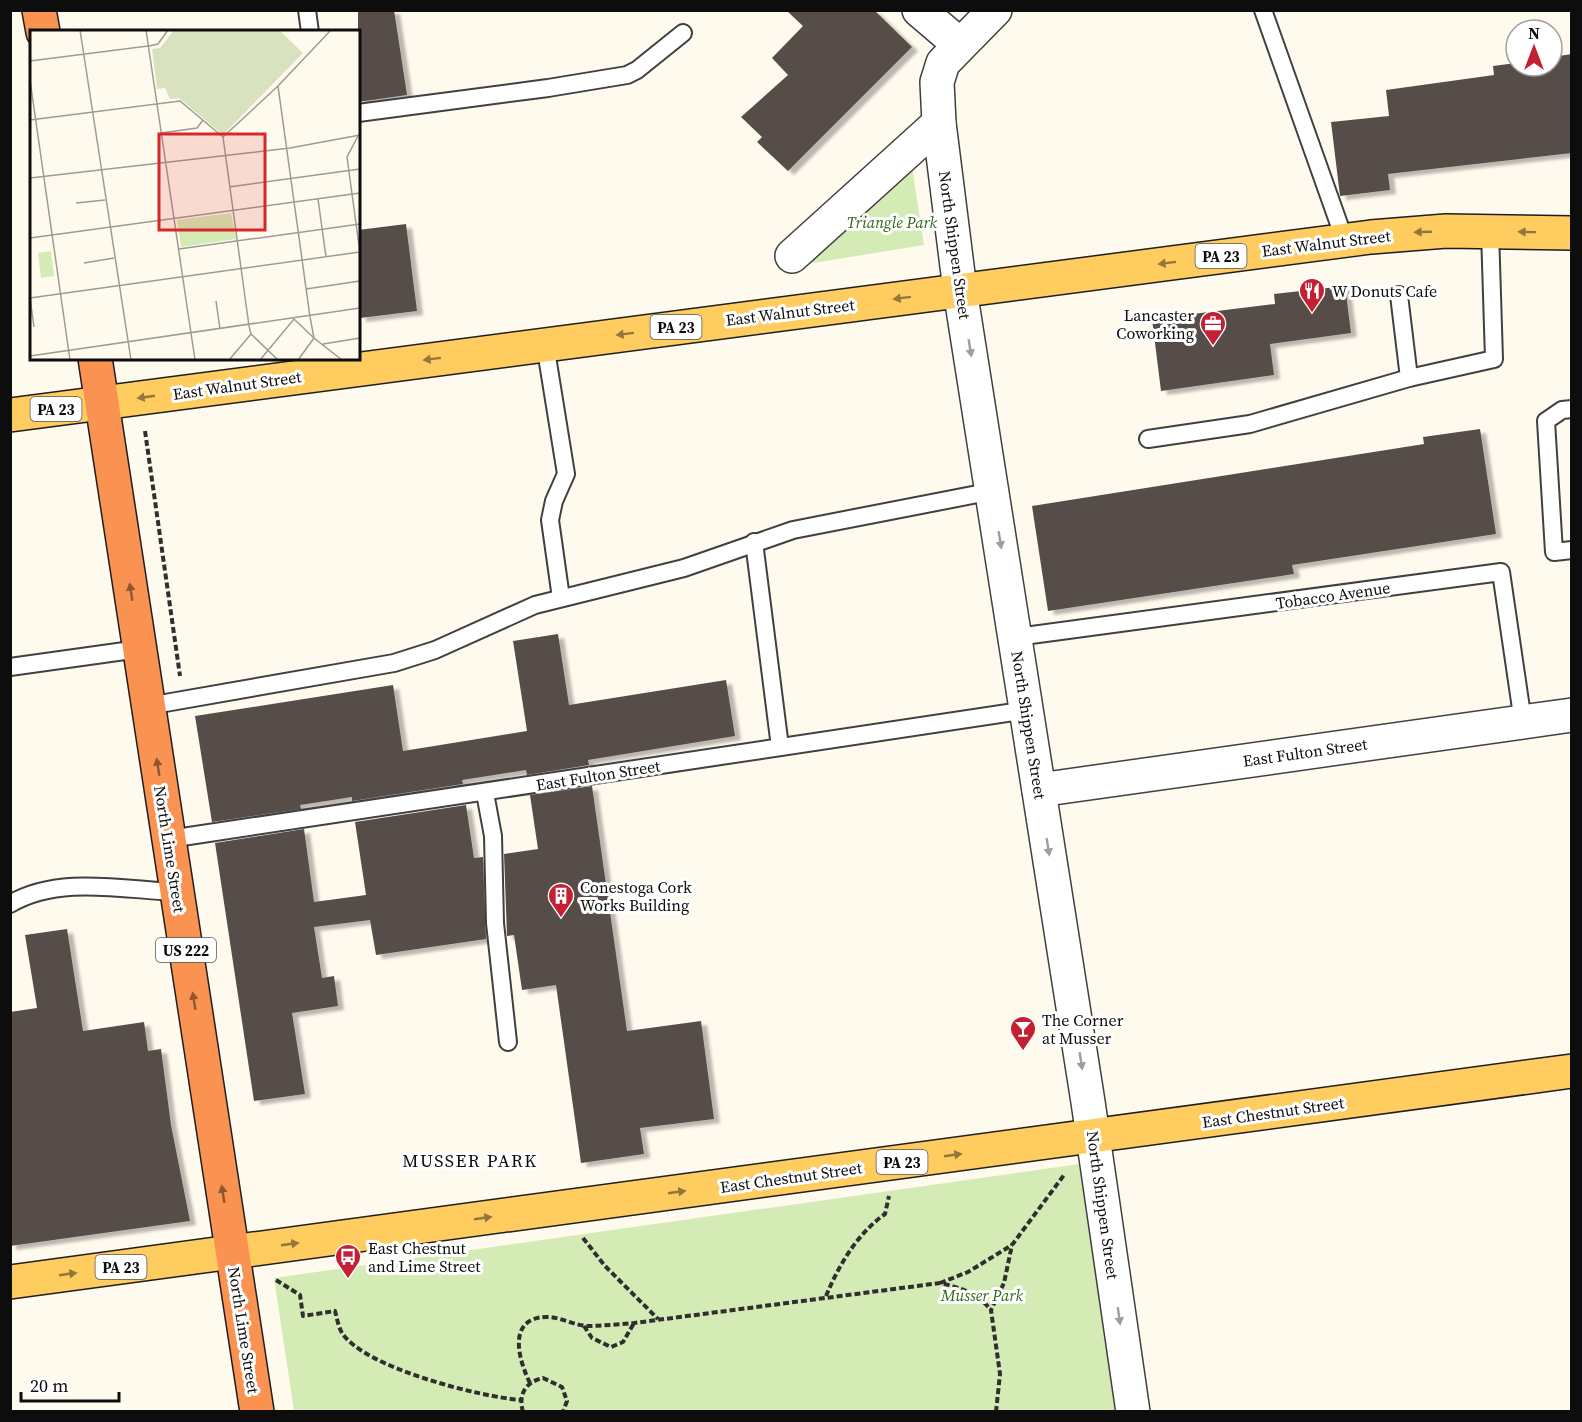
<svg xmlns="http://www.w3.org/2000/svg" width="1582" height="1422" font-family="'Source Serif 4',serif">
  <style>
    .green { fill: #d5ebb6 }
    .building { fill: #574d49; filter: url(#shadow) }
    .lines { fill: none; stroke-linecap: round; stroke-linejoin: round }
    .lane-casing { stroke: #404040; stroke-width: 20 }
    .street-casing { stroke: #404040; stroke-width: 36 }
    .primary-casing { stroke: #1e1e1e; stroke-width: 36 }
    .highway-casing { stroke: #1e1e1e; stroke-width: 36 }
    .path { stroke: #2f2f2f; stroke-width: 4; stroke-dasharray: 6 3; stroke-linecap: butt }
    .lane { stroke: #fff; stroke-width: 16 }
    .street { stroke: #fff; stroke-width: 33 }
    .primary { stroke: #fecc5f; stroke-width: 33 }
    .highway { stroke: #fa9251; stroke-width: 33 }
    .oneway { fill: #92763a }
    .oneway2 { fill: #9e9e9e }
    .oneway3 { fill: #8f5632 }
    .labels { text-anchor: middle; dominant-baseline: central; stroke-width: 6; stroke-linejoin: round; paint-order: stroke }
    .shield { fill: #fff; stroke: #565656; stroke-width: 1.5 }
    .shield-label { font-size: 15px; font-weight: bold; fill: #0d0d0d }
    .park-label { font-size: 16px; font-style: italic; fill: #30681b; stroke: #fff }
    .street-label { font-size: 16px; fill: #0d0d0d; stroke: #fff }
    .poi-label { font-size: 16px; fill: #0d0d0d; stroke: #fff; text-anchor: start }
    .neighbourhood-label { font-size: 18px; letter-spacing: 1.5px; fill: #0d0d0d; stroke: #fff }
    .inset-road { fill: none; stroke: #9e9b94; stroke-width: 1.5 }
    .view { fill: #d62828; fill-opacity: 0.15; stroke: #d62828; stroke-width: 3 }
    .inset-edge { fill: none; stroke: #0d0d0d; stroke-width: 3 }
  </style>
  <defs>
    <filter id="shadow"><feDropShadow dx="6" dy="4" stdDeviation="1.5" flood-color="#0004"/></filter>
  </defs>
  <rect width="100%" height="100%" fill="#fffaee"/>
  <!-- green -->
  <g class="green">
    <polygon points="912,167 924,245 807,264"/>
    <polygon points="1079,1164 1118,1411 294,1411 274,1278"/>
  </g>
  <!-- building -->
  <g class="building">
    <polygon points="358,10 394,10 407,95 358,102"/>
    <polygon points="786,10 874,10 912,47 788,171 757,142 762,137 741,117 788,75 772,58 803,26"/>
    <polygon points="1572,54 1572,153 1388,174 1390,190 1340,196 1331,122 1389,116 1386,90 1494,75 1493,66 1516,63 1516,66 1552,66 1552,57"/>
    <polygon points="406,224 417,311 360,318 358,230"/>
    <polygon points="1345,286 1351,333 1270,344 1274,375 1161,391 1152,319 1275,304 1274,294"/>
    <polygon points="1480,429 1496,534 1292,565 1294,574 1048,611 1032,506 1424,444 1423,437"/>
    <polygon points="558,634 569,705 726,680 735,736 588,760 589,765 527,775 526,770 462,780 463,784 352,801 352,797 300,805 301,809 212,822 195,716 393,685 403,751 527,731 513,641"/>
    <polygon points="592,786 627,1031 701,1021 714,1119 640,1128 644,1154 581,1163 556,985 522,990 514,935 507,936 504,854 538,849 530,795"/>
    <polygon points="466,805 474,858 483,857 486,939 376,955 370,920 314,927 322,978 334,976 338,1006 292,1013 305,1094 254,1101 215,843 304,829 314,902 366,895 355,822"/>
    <polygon points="67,929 83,1031 144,1022 148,1051 161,1049 171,1125 190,1221 10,1246 10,1012 37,1008 25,935"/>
  </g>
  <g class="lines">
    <defs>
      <g id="lane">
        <polyline points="307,10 310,32"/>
        <polyline points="1263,10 1345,241"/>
        <polyline points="358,113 548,88 627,75 637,70 683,33"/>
        <polyline points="545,344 566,474 554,501 550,520 561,598"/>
        <polyline points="1409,378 1494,359 1490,231"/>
        <polyline points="1572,409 1562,410 1546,421 1554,552 1572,550"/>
        <polyline points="1148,439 1250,424 1409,378 1399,295"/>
        <polyline points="754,542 780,747"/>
        <polyline points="1016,637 1501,572 1523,722"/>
        <polyline points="10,667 139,649"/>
        <polyline points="148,706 394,663 435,650 535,605 684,568 793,530 993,491"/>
        <polyline points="485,793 493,836 495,923 508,1042"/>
        <polyline points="169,839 1027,710"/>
        <path d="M10,904C59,875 124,890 177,892"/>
      </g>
      <g id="street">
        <polyline points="919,10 960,45"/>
        <polyline points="995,10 943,63 937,82 939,123 960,290 1088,1102 1133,1412"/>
        <polyline points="792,256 939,123"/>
        <polyline points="1039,790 1572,715"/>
      </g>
      <g id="primary">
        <polyline points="10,415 1371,237 1446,231 1572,233"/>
        <polyline points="10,1282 1572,1071"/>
      </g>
      <g id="highway">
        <polyline points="39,10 43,32"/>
        <polyline points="95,358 257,1412"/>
      </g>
    </defs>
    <!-- lane casing -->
    <use href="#lane" class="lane-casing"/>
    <!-- street casing -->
    <use href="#street" class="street-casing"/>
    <!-- primary casing -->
    <use href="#primary" class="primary-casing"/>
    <!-- highway casing -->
    <use href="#highway" class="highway-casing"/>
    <!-- path -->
    <g class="path">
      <polyline points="145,431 180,676"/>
      <polyline points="583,1238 605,1266 658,1319"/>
      <path d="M276,1280L300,1295L303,1316L335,1311C337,1318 338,1326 342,1333C365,1368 480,1397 521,1400"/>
      <polyline points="940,1283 968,1272 1012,1245"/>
      <path d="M826,1296C839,1265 857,1234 885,1214L889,1196"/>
      <polyline points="584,1326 592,1338 611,1347 623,1342 634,1323"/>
      <path d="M530,1383C519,1361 506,1318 546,1317C561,1317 573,1325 587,1326C603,1326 619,1324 634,1323L940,1283C961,1288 977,1293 991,1310"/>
      <path d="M523,1412C518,1395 525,1382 543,1378L562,1387L567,1401L563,1412"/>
      <polyline points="996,1412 1000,1374 991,1310 1004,1283 1012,1245 1064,1175"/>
    </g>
    <!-- lane -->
    <use href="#lane" class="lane"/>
    <!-- street -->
    <use href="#street" class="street"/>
    <!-- primary -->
    <use href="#primary" class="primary"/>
    <!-- highway -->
    <use href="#highway" class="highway"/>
  </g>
  <!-- one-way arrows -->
  <defs><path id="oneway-solid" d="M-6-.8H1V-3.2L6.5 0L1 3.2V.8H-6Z" transform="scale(1.5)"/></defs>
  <g class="oneway">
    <use href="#oneway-solid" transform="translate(1423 232) rotate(178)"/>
    <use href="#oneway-solid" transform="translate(1527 232) rotate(-179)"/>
    <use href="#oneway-solid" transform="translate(1167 263) rotate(173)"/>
    <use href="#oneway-solid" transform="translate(902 298) rotate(173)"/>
    <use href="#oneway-solid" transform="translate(625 334) rotate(173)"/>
    <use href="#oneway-solid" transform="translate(432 359) rotate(173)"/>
    <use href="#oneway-solid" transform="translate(146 397) rotate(172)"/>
    <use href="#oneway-solid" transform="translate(953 1155) rotate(-8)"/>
    <use href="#oneway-solid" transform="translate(677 1192) rotate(-8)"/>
    <use href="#oneway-solid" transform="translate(483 1218) rotate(-8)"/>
    <use href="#oneway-solid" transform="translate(290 1244) rotate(-8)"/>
    <use href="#oneway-solid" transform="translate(68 1274) rotate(-8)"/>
  </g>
  <g class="oneway2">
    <use href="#oneway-solid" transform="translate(970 348) rotate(81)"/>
    <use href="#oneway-solid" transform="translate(1000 540) rotate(81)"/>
    <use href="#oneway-solid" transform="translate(1048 847) rotate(81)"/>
    <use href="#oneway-solid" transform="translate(1081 1061) rotate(81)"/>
    <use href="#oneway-solid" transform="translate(1119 1316) rotate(82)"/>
  </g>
  <g class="oneway3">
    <use href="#oneway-solid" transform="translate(131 592) rotate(-99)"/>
    <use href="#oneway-solid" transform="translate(158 767) rotate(-99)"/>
    <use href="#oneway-solid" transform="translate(194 1001) rotate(-99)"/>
    <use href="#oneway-solid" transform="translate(223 1194) rotate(-99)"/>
  </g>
  <!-- icons -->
  <defs>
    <symbol id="restaurant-pin" viewBox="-11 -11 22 30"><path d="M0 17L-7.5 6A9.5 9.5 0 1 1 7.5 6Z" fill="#c32033" stroke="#fff"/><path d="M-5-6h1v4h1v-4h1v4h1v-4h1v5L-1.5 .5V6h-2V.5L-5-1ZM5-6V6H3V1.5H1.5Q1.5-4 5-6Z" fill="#fff"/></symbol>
    <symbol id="office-pin" viewBox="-11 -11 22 30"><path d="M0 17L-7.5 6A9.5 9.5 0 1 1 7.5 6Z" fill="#c32033" stroke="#fff"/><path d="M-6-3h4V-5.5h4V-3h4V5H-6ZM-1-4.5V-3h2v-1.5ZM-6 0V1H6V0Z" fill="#fff"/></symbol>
    <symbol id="building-pin" viewBox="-11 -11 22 30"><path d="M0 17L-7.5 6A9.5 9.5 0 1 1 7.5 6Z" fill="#c32033" stroke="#fff"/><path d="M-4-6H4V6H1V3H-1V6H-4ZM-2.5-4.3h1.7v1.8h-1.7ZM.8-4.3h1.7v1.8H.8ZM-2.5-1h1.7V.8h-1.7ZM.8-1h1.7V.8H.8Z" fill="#fff"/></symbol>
    <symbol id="bar-pin" viewBox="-11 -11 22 30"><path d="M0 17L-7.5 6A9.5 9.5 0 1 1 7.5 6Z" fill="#c32033" stroke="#fff"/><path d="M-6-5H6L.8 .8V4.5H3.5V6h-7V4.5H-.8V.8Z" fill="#fff"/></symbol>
    <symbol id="bus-pin" viewBox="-11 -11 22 30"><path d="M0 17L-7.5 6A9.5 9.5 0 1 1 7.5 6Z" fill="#c32033" stroke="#fff"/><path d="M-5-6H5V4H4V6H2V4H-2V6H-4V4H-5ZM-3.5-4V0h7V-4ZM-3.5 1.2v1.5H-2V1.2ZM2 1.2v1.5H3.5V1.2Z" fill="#fff"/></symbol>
  </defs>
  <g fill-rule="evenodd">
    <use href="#restaurant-pin" x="1297" y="276" width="30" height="40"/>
    <use href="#office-pin" x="1198" y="309" width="30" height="40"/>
    <use href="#building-pin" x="546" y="881" width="30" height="40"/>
    <use href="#bar-pin" x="1008" y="1014" width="30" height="40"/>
    <use href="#bus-pin" x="333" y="1242" width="30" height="40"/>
  </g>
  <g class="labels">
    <!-- shield labels -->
    <g class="shield">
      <rect x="1195.5" y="244" width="51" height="24" rx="4.5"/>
      <rect x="650.5" y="315" width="51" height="24" rx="4.5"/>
      <rect x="30.5" y="397" width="51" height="24" rx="4.5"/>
      <rect x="156" y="938" width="60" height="24" rx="4.5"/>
      <rect x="876.5" y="1150" width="51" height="24" rx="4.5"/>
      <rect x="95.5" y="1255" width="51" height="24" rx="4.5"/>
    </g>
    <g class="shield-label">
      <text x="1221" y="256">PA 23</text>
      <text x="676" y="327">PA 23</text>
      <text x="56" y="409">PA 23</text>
      <text x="186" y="950">US 222</text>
      <text x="902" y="1162">PA 23</text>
      <text x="121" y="1267">PA 23</text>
    </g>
    <!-- park labels -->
    <g class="park-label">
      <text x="892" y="222">Triangle Park</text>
      <text x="982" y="1295">Musser Park</text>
    </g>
    <!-- street labels -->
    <g class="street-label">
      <text transform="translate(1326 243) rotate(-7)">East Walnut Street</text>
      <text transform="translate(955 245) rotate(82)">North Shippen Street</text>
      <text transform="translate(790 312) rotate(-7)">East Walnut Street</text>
      <text transform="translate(237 385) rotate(-8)">East Walnut Street</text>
      <text transform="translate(1333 595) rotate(-8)">Tobacco Avenue</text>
      <text transform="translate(1029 725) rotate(81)">North Shippen Street</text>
      <text transform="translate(1305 752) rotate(-8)">East Fulton Street</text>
      <text transform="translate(598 775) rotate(-9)">East Fulton Street</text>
      <text transform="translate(170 849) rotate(81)">North Lime Street</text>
      <text transform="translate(1273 1112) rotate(-8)">East Chestnut Street</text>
      <text transform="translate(791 1177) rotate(-8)">East Chestnut Street</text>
      <text transform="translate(1103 1205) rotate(82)">North Shippen Street</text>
      <text transform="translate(244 1330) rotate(81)">North Lime Street</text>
    </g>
    <!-- poi labels -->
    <g class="poi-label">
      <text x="1332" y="291">W Donuts Cafe</text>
      <text x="1194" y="315" text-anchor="end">Lancaster<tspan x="1194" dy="18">Coworking</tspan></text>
      <text x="580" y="887">Conestoga Cork<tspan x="580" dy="18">Works Building</tspan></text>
      <text x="1042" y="1020">The Corner<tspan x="1042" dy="18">at Musser</tspan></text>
      <text x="368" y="1248">East Chestnut<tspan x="368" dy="18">and Lime Street</tspan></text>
    </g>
    <!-- neighbourhood labels -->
    <g class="neighbourhood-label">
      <text x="470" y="1160">MUSSER PARK</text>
    </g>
  </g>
  <!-- overview -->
  <g transform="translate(30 30)">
    <rect width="330" height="330" fill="#fffaee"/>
    <path d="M201,183L206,209L151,217L147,190ZM21,221L24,246L11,248L8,223Z" fill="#d5ebb6"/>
    <path d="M144,0H249L273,23L193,105L149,68L140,69L135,58L127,59L122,19L130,18Z" fill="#d9e2be"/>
    <path class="inset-road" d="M50,0L101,330M116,0L165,330M119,16L128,14L138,0M0,31L118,16M0,50L40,330M0,90L150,71L193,107M131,103L167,98L173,90M328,106L317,127L330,223M193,107L219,296M193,107L248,56M0,148L260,118L330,105M199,157L330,139M288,169L296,227M46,173L75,170M0,208L330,163M149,219L330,194M54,233L84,228M276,259L330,251M0,268L4,297M0,268L330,222M186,271L190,299M280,287L284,308L312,330M280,287L248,56L301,0M221,304L248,330M293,314L330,308M0,326L330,278M199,330L221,304L219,296M230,330L264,289L284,308L268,330"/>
    <path class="view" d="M129,104H235V200H129Z"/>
    <rect width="330" height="330" class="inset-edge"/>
  </g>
  <!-- border -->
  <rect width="1582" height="1422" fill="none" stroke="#0d0d0d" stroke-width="24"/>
  <!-- north arrow -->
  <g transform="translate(1534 48)"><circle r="28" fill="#ffffff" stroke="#9e9e9e" stroke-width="1.5"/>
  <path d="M0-4.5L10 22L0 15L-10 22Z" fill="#c32033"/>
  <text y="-9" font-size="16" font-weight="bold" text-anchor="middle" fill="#0d0d0d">N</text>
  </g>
  <!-- scale -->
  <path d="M21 1392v9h98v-9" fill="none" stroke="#0d0d0d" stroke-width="3"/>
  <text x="30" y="1392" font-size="18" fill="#0d0d0d" stroke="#ffffff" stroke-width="4.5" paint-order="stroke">20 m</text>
</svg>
